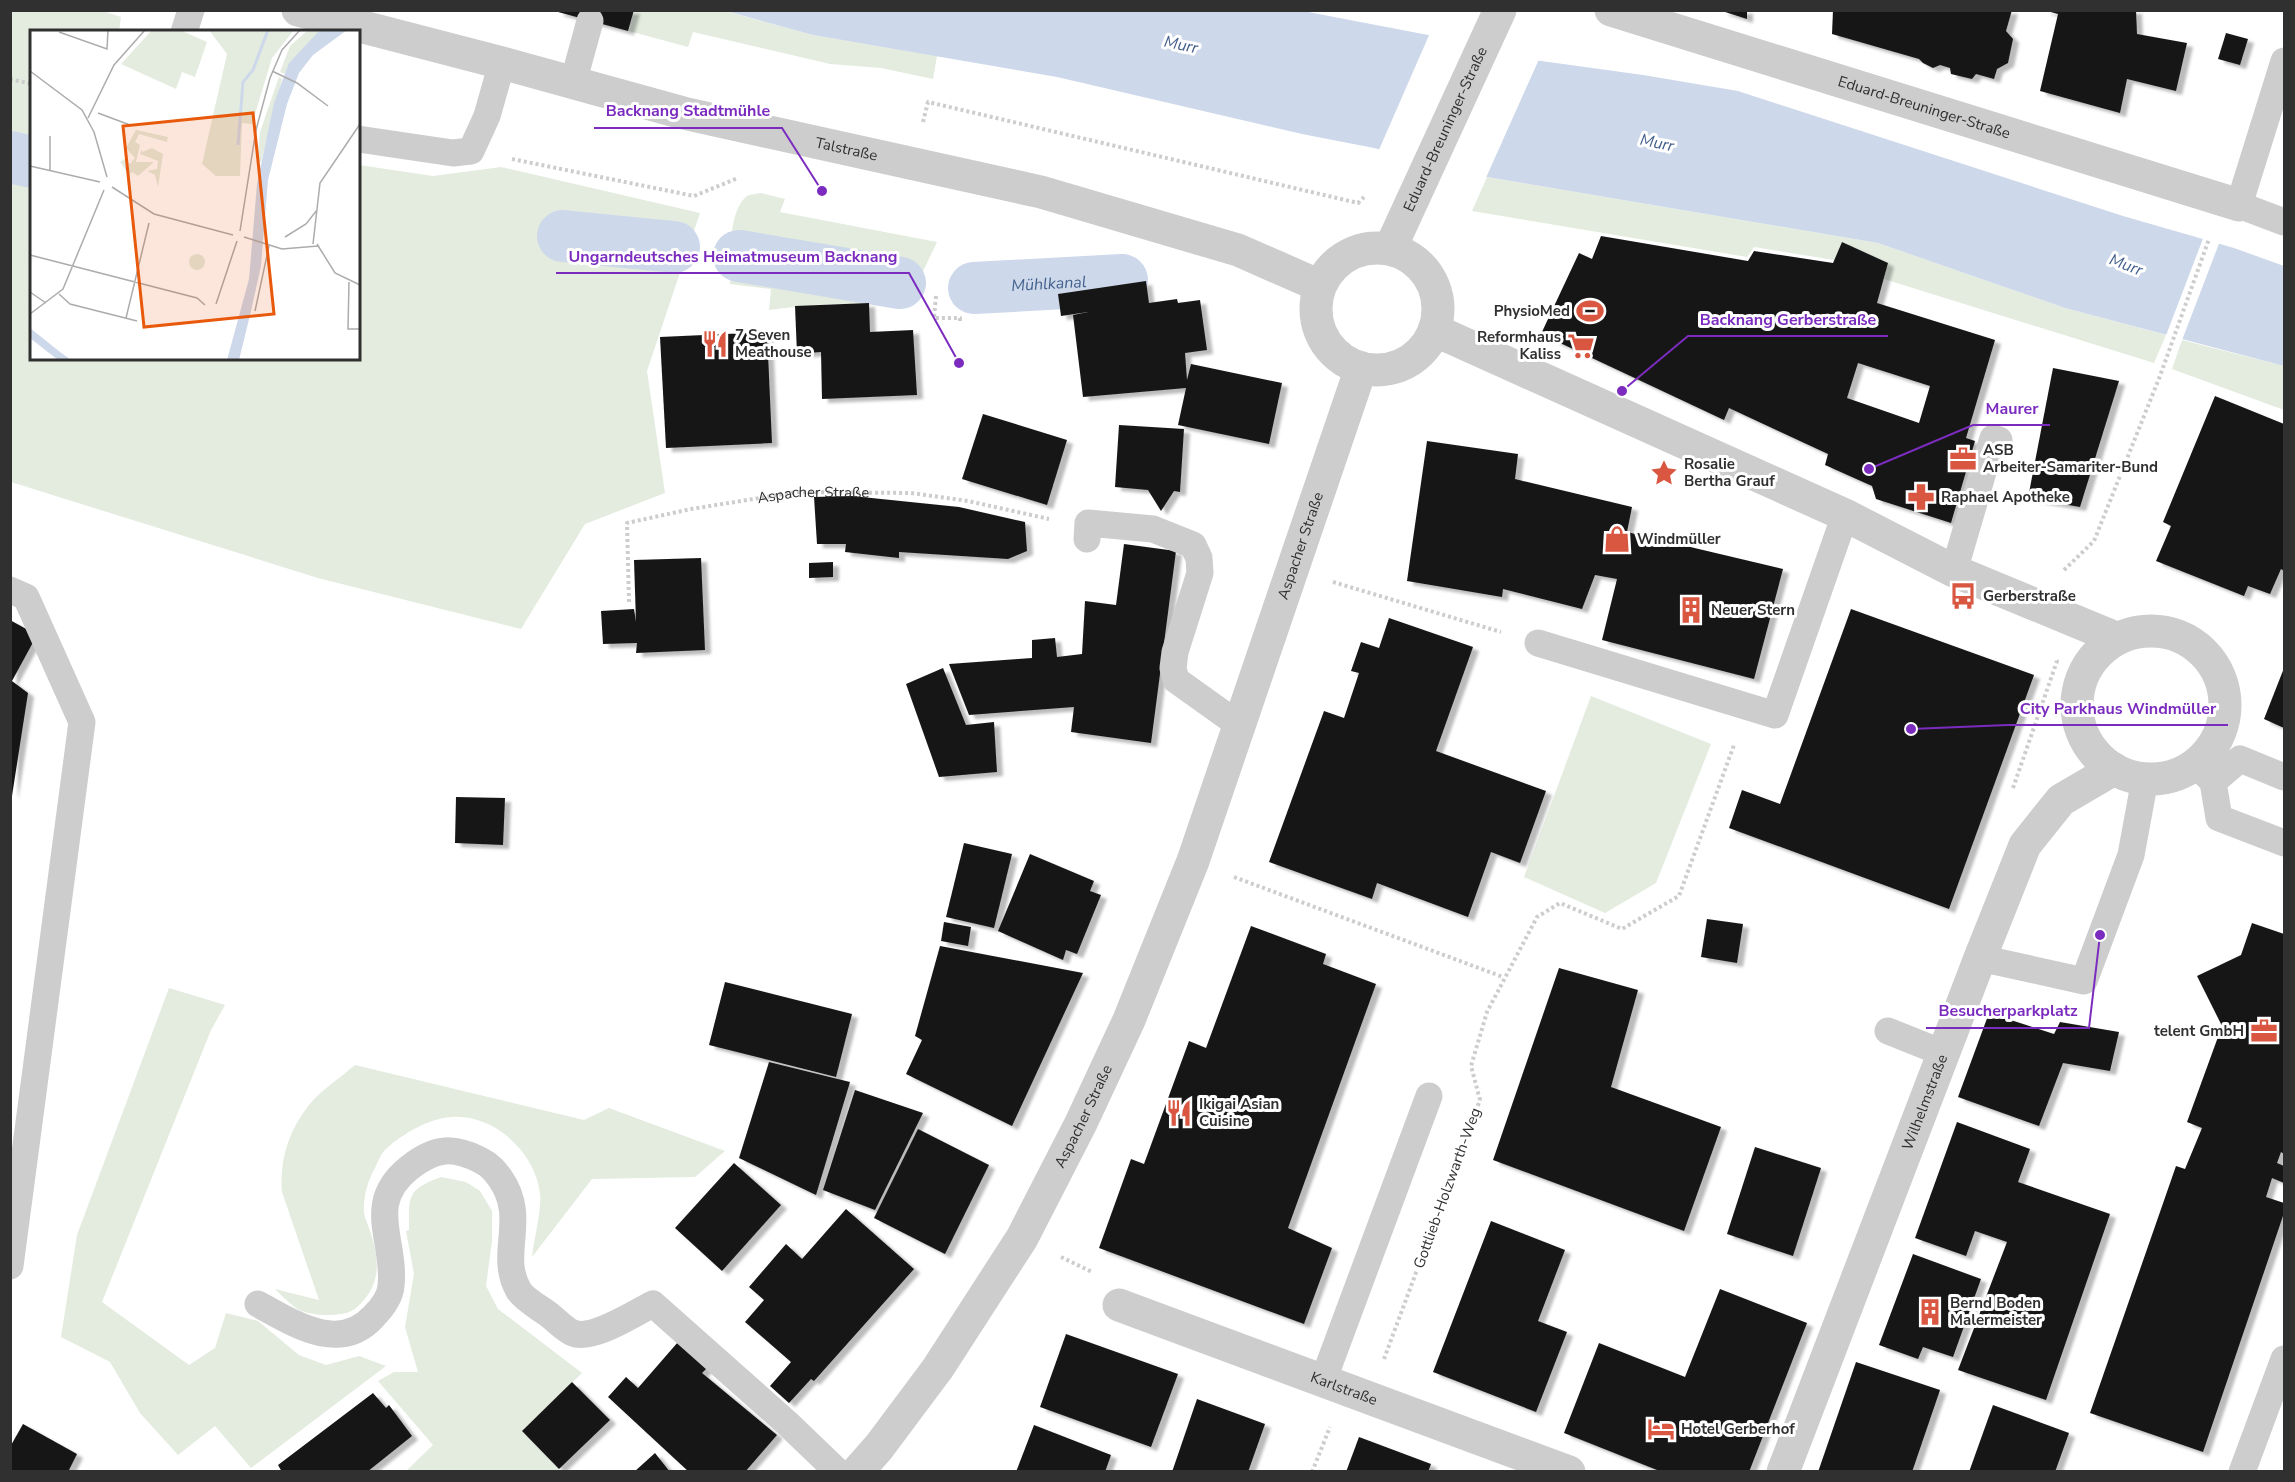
<svg xmlns="http://www.w3.org/2000/svg" width="2295" height="1482" font-family="'Nunito Sans',sans-serif">
  <style>
    .green { fill: #e3ecdf }
    .water { fill: #cdd8ea }
    .pier { fill: #fff }
    .lines { fill: none; stroke-linecap: round; stroke-linejoin: round }
    .canal { stroke: #cdd8ea; stroke-width: 52 }
    .building { fill: #171717; fill-rule: evenodd; filter: url(#shadow) }
    .path { stroke: #cdcdcd; stroke-width: 4; stroke-dasharray: 3 3; stroke-linecap: butt }
    .service { stroke: #cdcdcd; stroke-width: 27 }
    .minor { stroke: #cdcdcd; stroke-width: 33 }
    .tertiary { stroke: #cdcdcd; stroke-width: 33 }
    .labels { text-anchor: middle; dominant-baseline: central; stroke-width: 6; stroke-linejoin: round; paint-order: stroke }
    .street-label { font-size: 15px; fill: #303030; stroke: #fff }
    .poi-label { font-size: 15px; font-weight: bold; fill: #303030; stroke: #fff; text-anchor: start }
    .water-label { font-size: 16px; font-style: italic; fill: #43608d; stroke: #fff }
    .inset-river { fill: none; stroke: #cdd8ea; stroke-width: 3 }
    .inset-road { fill: none; stroke: #acacac; stroke-width: 1.5 }
    .view { fill: #e8590c; fill-opacity: 0.15; stroke: #e8590c; stroke-width: 3 }
    .inset-edge { fill: none; stroke: #303030; stroke-width: 3 }
    .leader { fill: none; stroke: #7b2cbf; stroke-width: 2 }
    .callout-dot { fill: #7b2cbf; stroke: #fff; stroke-width: 2 }
    .callout-label { font-size: 16px; text-anchor: middle; font-weight: bold; fill: #7b2cbf; stroke: #fff; stroke-width: 6; stroke-linejoin: round; paint-order: stroke }
  </style>
  <defs>
    <filter id="shadow"><feDropShadow dx="6" dy="4" stdDeviation="1.5" flood-color="#0004"/></filter>
  </defs>
  <rect width="100%" height="100%" fill="#fff"/>
  <!-- green -->
  <g class="green">
    <polygon points="11,10 103,11 121,17 119,31 32,32 32,358 358,358 359,165 433,176 501,167 700,213 647,371 665,493 585,524 521,629 318,578 11,482"/>
    <polygon points="634,11 725,11 813,35 937,56 933,79 881,68 830,64 693,32 688,47 629,31"/>
    <polygon points="1487,177 1878,243 2065,308 2166,335 2154,363 1884,279 1888,263 1842,242 1834,260 1754,247 1747,257 1472,211"/>
    <path d="M761,193L785,199L780,212L937,242L907,305C861,302 815,303 769,310L771,289L730,284C731,260 727,212 747,196C751,194 757,194 761,193Z"/>
    <polygon points="2182,340 2284,366 2284,410 2172,369"/>
    <polygon points="1591,696 1711,744 1656,883 1605,913 1524,877"/>
    <polygon points="169,988 225,1005 211,1030 102,1302 189,1365 215,1348 226,1313 258,1321 299,1355 326,1365 359,1356 386,1366 251,1468 215,1426 178,1455 140,1413 110,1362 61,1337 77,1235"/>
    <path d="M355,1065L584,1120L609,1108L725,1151L695,1177L592,1179L532,1257C534,1240 542,1208 540,1193C535,1152 494,1114 452,1117C430,1118 402,1134 386,1149C381,1153 378,1162 375,1168C368,1180 363,1197 364,1212C365,1219 369,1227 371,1234C380,1263 381,1286 356,1308C345,1318 312,1316 299,1310C291,1305 282,1296 275,1289L319,1300L282,1192C279,1161 289,1130 309,1105C321,1090 340,1078 355,1065Z"/>
    <path d="M441,1177L466,1182L480,1191L492,1211V1241L486,1286L498,1309L582,1373L522,1431L559,1469L557,1472L406,1471L433,1445L378,1381L394,1372H418L405,1327L414,1274L406,1231L409,1230C409,1195 407,1190 441,1177Z"/>
  </g>
  <!-- water -->
  <polygon class="water" points="726,11 1303,11 1428,35 1534,60 1643,75 1738,91 2123,216 2234,248 2284,266 2284,366 2065,308 1878,243 1487,177 1374,148 1302,134 1057,77 813,35"/>
  <!-- pier -->
  <g class="pier">
    <polygon points="1430,33 1540,57 1485,180 1378,152"/>
    <polygon points="2204,236 2220,241 2181,343 2165,338"/>
  </g>
  <g class="lines">
    <!-- canal -->
    <g class="canal">
      <polyline points="10,157 32,162"/>
      <polyline points="563,236 674,247"/>
      <polyline points="739,256 900,283"/>
      <path id="s1" d="M974,288L1122,280"/>
    </g>
  </g>
  <!-- building -->
  <g class="building">
    <polygon points="558,10 634,10 628,31 558,12"/>
    <polygon points="1722,10 1747,10 1747,19 1722,11"/>
    <polygon points="1833,10 2012,10 2006,31 2013,39 2008,63 1997,69 1994,79 1976,74 1972,79 1951,74 1950,68 1940,65 1933,68 1923,63 1919,59 1832,34"/>
    <polygon points="2043,10 2136,10 2137,34 2187,43 2176,91 2127,79 2120,113 2040,91 2058,14"/>
    <polygon points="2226,33 2248,39 2240,65 2218,59"/>
    <path d="M1601,236L1748,261L1754,251L1833,263L1842,242L1888,263L1877,303L1995,340L1966,438L1975,441L1951,523L1876,499L1872,486L1825,465L1828,454L1729,408L1724,420L1541,334L1579,253L1592,259ZM1858,363L1930,386L1919,423L1847,398Z"/>
    <polygon points="1146,281 1149,303 1177,299 1178,303 1200,300 1207,350 1185,353 1187,380 1191,364 1282,383 1269,444 1178,425 1186,388 1083,397 1073,315 1088,312 1061,316 1058,294"/>
    <polygon points="869,303 870,332 913,330 917,395 822,399 821,352 797,354 795,306"/>
    <polygon points="767,332 772,443 666,448 660,337"/>
    <polygon points="2053,368 2119,381 2080,507 2028,498"/>
    <polygon points="2215,396 2284,424 2284,571 2281,569 2270,594 2248,586 2244,596 2156,561 2171,526 2163,522"/>
    <polygon points="983,414 1067,440 1047,505 962,479"/>
    <polygon points="1119,425 1184,429 1180,492 1174,491 1161,511 1148,490 1115,487"/>
    <polygon points="1427,441 1518,454 1515,479 1632,507 1627,532 1783,569 1754,679 1602,640 1617,579 1595,575 1582,609 1503,589 1502,597 1407,581"/>
    <polygon points="852,496 959,507 1025,522 1027,551 1008,559 899,552 899,558 845,552 846,544 817,544 814,497"/>
    <polygon points="1124,544 1176,551 1151,743 1071,732 1074,707 969,715 949,664 1032,658 1032,640 1055,638 1057,657 1082,654 1085,601 1116,605"/>
    <polygon points="701,558 705,650 636,653 637,643 603,644 601,611 634,609 636,622 634,560"/>
    <polygon points="833,562 833,577 809,578 809,563"/>
    <polygon points="1851,609 2034,675 1949,909 1729,828 1742,790 1780,804"/>
    <polygon points="1389,618 1473,647 1436,751 1546,791 1520,863 1491,852 1468,917 1377,883 1372,899 1269,862 1324,711 1344,718 1359,673 1351,671 1361,642 1379,648"/>
    <polygon points="10,620 37,635 12,681 28,693 12,796"/>
    <polygon points="943,668 966,725 994,722 997,772 939,777 906,684"/>
    <polygon points="2284,668 2284,728 2264,719"/>
    <polygon points="456,797 505,798 503,845 455,843"/>
    <polygon points="964,843 1012,854 994,928 946,917"/>
    <polygon points="1030,854 1094,881 1090,891 1101,895 1077,954 1066,950 1063,960 998,931"/>
    <polygon points="1707,919 1743,924 1737,963 1701,957"/>
    <polygon points="944,922 971,927 968,946 941,941"/>
    <polygon points="2252,923 2284,934 2284,1154 2281,1152 2277,1163 2284,1166 2284,1183 2272,1178 2266,1197 2284,1203 2284,1213 2203,1452 2090,1413 2176,1166 2185,1169 2202,1128 2187,1122 2222,1026 2197,976 2241,955"/>
    <polygon points="1251,926 1326,954 1323,964 1376,984 1288,1228 1332,1248 1304,1324 1099,1248 1131,1159 1144,1164 1189,1041 1206,1048"/>
    <polygon points="940,946 1083,973 1012,1126 906,1074 922,1040 915,1036"/>
    <polygon points="1559,968 1638,990 1611,1087 1721,1127 1684,1231 1493,1160"/>
    <polygon points="725,982 852,1014 836,1077 709,1045"/>
    <polygon points="1989,1013 2054,1034 2060,1022 2119,1032 2110,1071 2063,1063 2039,1126 1958,1097"/>
    <polygon points="769,1062 850,1082 816,1195 739,1158"/>
    <polygon points="855,1090 923,1113 875,1210 823,1190"/>
    <polygon points="1957,1122 2030,1149 2018,1182 2110,1214 2046,1400 1958,1370 2007,1242 1975,1231 1966,1256 1915,1238"/>
    <polygon points="918,1129 989,1165 945,1254 874,1218"/>
    <polygon points="1755,1147 1821,1168 1793,1256 1727,1234"/>
    <polygon points="734,1163 781,1205 722,1271 675,1228"/>
    <polygon points="846,1209 914,1269 814,1381 811,1379 789,1403 770,1386 791,1362 745,1322 764,1300 749,1287 786,1244 802,1259"/>
    <polygon points="1491,1221 1565,1250 1538,1321 1567,1332 1536,1412 1433,1372"/>
    <polygon points="1913,1254 1981,1279 1953,1357 1923,1347 1918,1359 1879,1345"/>
    <polygon points="1720,1289 1807,1323 1749,1472 1662,1472 1564,1433 1599,1343 1685,1377"/>
    <polygon points="1066,1334 1178,1374 1151,1447 1040,1407"/>
    <polygon points="678,1342 708,1367 702,1373 777,1435 745,1472 689,1472 608,1397 626,1377 638,1388"/>
    <polygon points="1856,1362 1940,1390 1912,1472 1818,1472"/>
    <polygon points="572,1382 610,1420 559,1469 522,1431"/>
    <polygon points="373,1393 386,1408 389,1405 412,1436 367,1472 282,1472 278,1465"/>
    <polygon points="1197,1399 1265,1424 1248,1472 1172,1472"/>
    <polygon points="1993,1405 2069,1433 2055,1472 1969,1472"/>
    <polygon points="23,1424 77,1454 68,1472 10,1472 10,1447"/>
    <polygon points="1034,1425 1111,1455 1105,1472 1016,1472"/>
    <polygon points="1359,1437 1431,1464 1428,1472 1346,1472"/>
    <polygon points="655,1453 670,1472 634,1472"/>
  </g>
  <g class="lines">
    <!-- path -->
    <g class="path">
      <polyline points="10,79 32,84"/>
      <polyline points="923,122 928,102 1358,203 1364,197"/>
      <polyline points="512,159 694,196 738,178"/>
      <polyline points="936,296 934,318 960,318 960,323"/>
      <polyline points="2064,570 2094,541 2160,376 2209,239"/>
      <polyline points="1333,582 1501,632"/>
      <path id="s2" d="M629,602L627,523L691,509L797,492L911,493L968,501L1049,519"/>
      <polyline points="2013,788 2057,661 2056,660"/>
      <polyline points="1234,877 1503,977"/>
      <polyline points="1061,1257 1092,1272"/>
      <polyline points="1384,1359 1480,1100 1471,1066 1487,1012 1537,917 1560,903 1622,929 1679,896 1734,745"/>
      <polyline points="1312,1472 1330,1427"/>
    </g>
    <!-- service -->
    <g class="service">
      <polyline points="184,32 191,10"/>
      <polyline points="2284,61 2239,205 2284,222"/>
      <polyline points="573,83 590,21"/>
      <polyline points="358,139 453,153 471,151 487,116 502,63"/>
      <polyline points="1087,539 1088,523 1153,529 1193,545 1199,558 1200,573 1175,652 1173,668 1176,680 1239,725"/>
      <polyline points="1954,571 1993,438 1999,440"/>
      <polyline points="10,590 26,597 82,722 10,1266"/>
      <polyline points="1538,643 1775,715 1845,515"/>
      <polyline points="2196,764 2213,782 2219,818 2284,843"/>
      <polyline points="2213,782 2240,759 2284,777"/>
      <polyline points="1980,958 2084,981 2131,855 2145,779"/>
      <polyline points="1888,1031 1943,1053"/>
      <path d="M258,1304C293,1323 339,1354 373,1317C381,1309 390,1298 391,1286C396,1240 364,1204 409,1168C419,1160 432,1152 445,1151C457,1150 470,1155 480,1160C490,1165 494,1170 500,1178C529,1219 497,1254 519,1291C525,1300 540,1308 548,1314C555,1319 565,1330 573,1333C593,1341 634,1313 653,1304L787,1423L838,1472"/>
      <polyline points="1323,1381 1429,1096"/>
      <polyline points="2242,1472 2284,1359"/>
    </g>
    <!-- minor -->
    <g class="minor">
      <path id="s3" d="M1611,10L2239,205"/>
      <path id="s4" d="M1390,249L1500,10"/>
      <polyline points="1434,330 1845,515 1954,571 2116,638"/>
      <circle cx="2151" cy="705" r="74"/>
      <path id="s5" d="M1119,1305L1569,1472"/>
      <path id="s6" d="M1783,1472L1980,958L2025,845L2061,800L2114,769"/>
    </g>
    <!-- tertiary -->
    <g class="tertiary">
      <path id="s7" d="M298,10L502,63L683,113L1041,192L1238,250L1320,286"/>
      <circle cx="1377" cy="309" r="61"/>
      <path id="s8" d="M857,1472L879,1447L938,1368L1022,1238L1081,1123L1129,1020L1193,861L1361,368"/>
    </g>
  </g>
  <!-- icons -->
  <defs>
    <symbol id="stadium-bare" viewBox="-9 -9 18 18"><path d="M0-5a6.5 5 0 1 0 0 10a6.5 5 0 1 0 0-10ZM-3.5-1.8h7v3.6h-7Z" fill="#d95640" stroke="#fff" stroke-width="2.5" paint-order="stroke"/></symbol>
    <symbol id="restaurant-bare" viewBox="-9 -9 18 18"><path d="M-5-6h1v4h1v-4h1v4h1v-4h1v5L-1.5 .5V6h-2V.5L-5-1ZM5-6V6H3V1.5H1.5Q1.5-4 5-6Z" fill="#d95640" stroke="#fff" stroke-width="2.5" paint-order="stroke"/></symbol>
    <symbol id="supermarket-bare" viewBox="-9 -9 18 18"><path d="M-6-5.5h2.5l.6 2H6L4.5 2H-2.5L-4.4-4H-6ZM-1.5 3.2a1.3 1.3 0 1 0 .1 0ZM3 3.2a1.3 1.3 0 1 0 .1 0Z" fill="#d95640" stroke="#fff" stroke-width="2.5" paint-order="stroke"/></symbol>
    <symbol id="office-bare" viewBox="-9 -9 18 18"><path d="M-6-3h4V-5.5h4V-3h4V5H-6ZM-1-4.5V-3h2v-1.5ZM-6 0V1H6V0Z" fill="#d95640" stroke="#fff" stroke-width="2.5" paint-order="stroke"/></symbol>
    <symbol id="sight-bare" viewBox="-9 -9 18 18"><path d="M0-6L1.8-2.2L6-1.7L2.9 1.2L3.7 5.4L0 3.3L-3.7 5.4L-2.9 1.2L-6-1.7L-1.8-2.2Z" fill="#d95640" stroke="#fff" stroke-width="2.5" paint-order="stroke"/></symbol>
    <symbol id="pharmacy-bare" viewBox="-9 -9 18 18"><path d="M-2-6h4v4h4v4h-4v4h-4v-4h-4v-4h4Z" fill="#d95640" stroke="#fff" stroke-width="2.5" paint-order="stroke"/></symbol>
    <symbol id="shop-bare" viewBox="-9 -9 18 18"><path d="M-5-2.5h2.3a2.7 3.5 0 0 1 5.4 0H5L5.5 6h-11ZM-1.5-2.5h3a1.5 2.3 0 0 0-3 0Z" fill="#d95640" stroke="#fff" stroke-width="2.5" paint-order="stroke"/></symbol>
    <symbol id="bus-bare" viewBox="-9 -9 18 18"><path d="M-5-6H5V4H4V6H2V4H-2V6H-4V4H-5ZM-3.5-4V0h7V-4ZM-3.5 1.2v1.5H-2V1.2ZM2 1.2v1.5H3.5V1.2Z" fill="#d95640" stroke="#fff" stroke-width="2.5" paint-order="stroke"/></symbol>
    <symbol id="building-bare" viewBox="-9 -9 18 18"><path d="M-4-6H4V6H1V3H-1V6H-4ZM-2.5-4.3h1.7v1.8h-1.7ZM.8-4.3h1.7v1.8H.8ZM-2.5-1h1.7V.8h-1.7ZM.8-1h1.7V.8H.8Z" fill="#d95640" stroke="#fff" stroke-width="2.5" paint-order="stroke"/></symbol>
    <symbol id="hotel-bare" viewBox="-9 -9 18 18"><path d="M-6-4.5h1.5V1H6V5H4.5V3h-9V5H-6ZM-4 0a1.8 1.8 0 1 1 3.6 0ZM.5 0V-2.5h3Q6-2.5 6 0Z" fill="#d95640" stroke="#fff" stroke-width="2.5" paint-order="stroke"/></symbol>
  </defs>
  <g fill-rule="evenodd">
    <use href="#stadium-bare" x="1571" y="292" width="38" height="38"/>
    <use href="#restaurant-bare" x="696" y="325" width="38" height="38"/>
    <use href="#supermarket-bare" x="1562" y="327" width="38" height="38"/>
    <use href="#office-bare" x="1944" y="440" width="38" height="38"/>
    <use href="#sight-bare" x="1645" y="454" width="38" height="38"/>
    <use href="#pharmacy-bare" x="1902" y="478" width="38" height="38"/>
    <use href="#shop-bare" x="1598" y="520" width="38" height="38"/>
    <use href="#bus-bare" x="1944" y="577" width="38" height="38"/>
    <use href="#building-bare" x="1672" y="591" width="38" height="38"/>
    <use href="#office-bare" x="2245" y="1012" width="38" height="38"/>
    <use href="#restaurant-bare" x="1160" y="1094" width="38" height="38"/>
    <use href="#building-bare" x="1911" y="1293" width="38" height="38"/>
    <use href="#hotel-bare" x="1642" y="1410" width="38" height="38"/>
  </g>
  <g class="labels">
    <!-- street labels -->
    <g class="street-label">
      <text stroke="none"><textPath href="#s3" startOffset="328">Eduard-Breuninger-Straße</textPath></text>
      <text stroke="none"><textPath href="#s4" startOffset="132">Eduard-Breuninger-Straße</textPath></text>
      <text stroke="none"><textPath href="#s7" startOffset="566">Talstraße</textPath></text>
      <text stroke="none"><textPath href="#s2" startOffset="268">Aspacher Straße</textPath></text>
      <text stroke="none"><textPath href="#s8" startOffset="1034">Aspacher Straße</textPath></text>
      <text stroke="none"><textPath href="#s6" startOffset="396">Wilhelmstraße</textPath></text>
      <text stroke="none"><textPath href="#s8" startOffset="423">Aspacher Straße</textPath></text>
      <text transform="translate(1447 1188) rotate(-70)">Gottlieb-Holzwarth-Weg</text>
      <text stroke="none"><textPath href="#s5" startOffset="240">Karlstraße</textPath></text>
    </g>
    <!-- poi labels -->
    <g class="poi-label">
      <text x="1570" y="311" text-anchor="end">PhysioMed</text>
      <text x="735" y="335">7 Seven<tspan x="735" dy="17">Meathouse</tspan></text>
      <text x="1561" y="337" text-anchor="end">Reformhaus<tspan x="1561" dy="17">Kaliss</tspan></text>
      <text x="1983" y="450">ASB<tspan x="1983" dy="17">Arbeiter-Samariter-Bund</tspan></text>
      <text x="1684" y="464">Rosalie<tspan x="1684" dy="17">Bertha Grauf</tspan></text>
      <text x="1941" y="497">Raphael Apotheke</text>
      <text x="1637" y="539">Windmüller</text>
      <text x="1983" y="596">Gerberstraße</text>
      <text x="1711" y="610">Neuer Stern</text>
      <text x="2244" y="1031" text-anchor="end">telent GmbH</text>
      <text x="1199" y="1104">Ikigai Asian<tspan x="1199" dy="17">Cuisine</tspan></text>
      <text x="1950" y="1303">Bernd Boden<tspan x="1950" dy="17">Malermeister</tspan></text>
      <text x="1681" y="1429">Hotel Gerberhof</text>
    </g>
    <!-- water labels -->
    <g class="water-label">
      <text transform="translate(1181 45) rotate(12)">Murr</text>
      <text transform="translate(1657 143) rotate(12)">Murr</text>
      <text transform="translate(2126 265) rotate(21)">Murr</text>
      <text stroke="none"><textPath href="#s1" startOffset="75">Mühlkanal</textPath></text>
    </g>
  </g>
  <!-- overview -->
  <g transform="translate(30 30)">
    <rect width="330" height="330" fill="#fff"/>
    <path d="M122,0H150L177,12L165,47L152,42L146,59L91,34ZM179,0H264L242,28L222,94L212,93L210,146H186L172,134L197,24ZM278,0H290L254,44L250,42L260,16ZM249,47L252,49L231,132H227L230,102ZM106,100L138,107L137,112L109,104L105,112L110,115L106,132H124L108,146L102,142L99,145L90,132L94,129L100,134L105,128L96,118ZM122,118L133,124L128,157L125,145L117,141L127,139L128,131L110,124L112,119V122ZM159 232a8 8 0 1 1 16 0a8 8 0 1 1-16 0Z" fill="#e3ecdf"/>
    <path d="M290,0H317L283,25L269,43L257,74L238,150L231,236L221,281L209,330H197L219,249L227,154L244,73L259,33ZM0,298L30,322L41,330H28L0,308Z" fill="#cdd8ea"/>
    <path class="inset-river" d="M208,115L213,52L223,40L238,0"/>
    <path class="inset-road" d="M29,2L77,19L78,0M0,41L52,80L64,102L77,147M242,41L267,53L298,76M68,83L100,95M58,88L84,35L115,0M20,106V140M0,136L70,152M82,157L124,184L203,205M210,201L226,100L240,48L252,20L270,0M214,207L252,219L288,216M255,207L276,194L287,180M283,214L290,153L330,94M287,214L305,243L330,255M0,225L167,268L175,275M319,252L318,299H330M0,262L16,273M29,264L40,274L107,291M186,274L207,211M225,281L239,216M0,284L33,259L74,160M96,288L119,193"/>
    <path class="view" d="M223,83L244,284L114,297L93,96Z"/>
    <rect width="330" height="330" class="inset-edge"/>
  </g>
  <!-- callouts -->
  <path class="leader" d="M822 191L782 128H594M959 363L909 273H556M1622 391L1688 336H1888M1869 469L1973 425H2050M1911 729L2008 725H2228M2100 935L2089 1028H1926"/>
  <g class="callout-dot">
    <circle cx="822" cy="191" r="6"/>
    <circle cx="959" cy="363" r="6"/>
    <circle cx="1622" cy="391" r="6"/>
    <circle cx="1869" cy="469" r="6"/>
    <circle cx="1911" cy="729" r="6"/>
    <circle cx="2100" cy="935" r="6"/>
  </g>
  <g class="callout-label">
    <text x="688" y="116">Backnang Stadtmühle</text>
    <text x="733" y="262">Ungarndeutsches Heimatmuseum Backnang</text>
    <text x="1788" y="325">Backnang Gerberstraße</text>
    <text x="2012" y="414">Maurer</text>
    <text x="2118" y="714">City Parkhaus Windmüller</text>
    <text x="2008" y="1016">Besucherparkplatz</text>
  </g>
  <!-- border -->
  <rect width="2295" height="1482" fill="none" stroke="#303030" stroke-width="24"/>
</svg>
